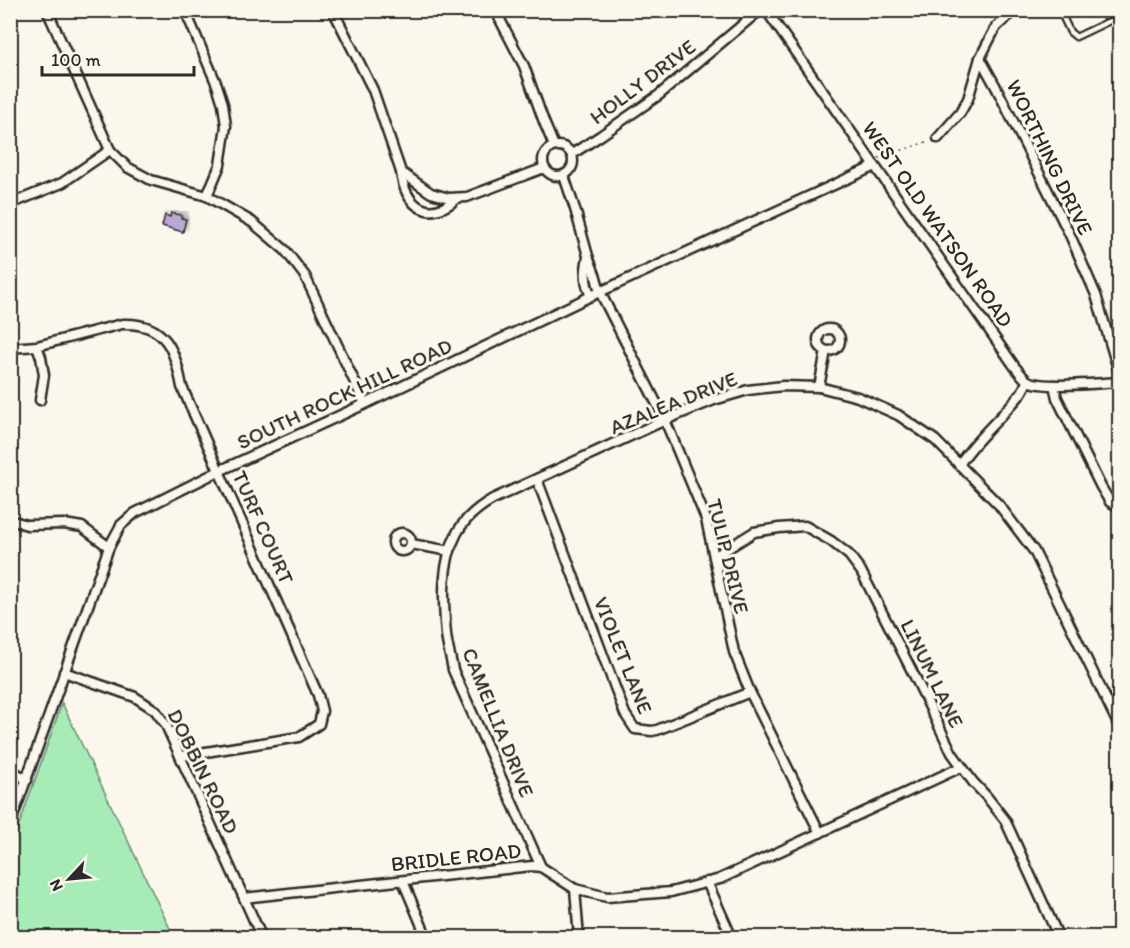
<svg xmlns="http://www.w3.org/2000/svg" width="1130" height="948" font-family="Itim,sans-serif">
  <style>
    .green { fill: #a7ecb7; stroke: #698c71; stroke-width: 1.5 }
    .building { fill: #bca6d5; stroke: #2b2b2b; stroke-width: 1.5; filter: url(#shadow) }
    .lines { fill: none; stroke-linecap: round; stroke-linejoin: round }
    .service-casing { stroke: #2b2b2b; stroke-width: 9 }
    .minor-casing { stroke: #2b2b2b; stroke-width: 13 }
    .path { stroke: #2b2b2b; stroke-width: 1.5; stroke-dasharray: 1.5 4.5; stroke-linecap: butt }
    .service { stroke: #fbf7ec; stroke-width: 4.5 }
    .minor { stroke: #fbf7ec; stroke-width: 8 }
    .labels { text-anchor: middle; dominant-baseline: central; stroke-width: 6; stroke-linejoin: round; paint-order: stroke }
    .street-label { font-size: 21px; fill: #2b2b2b; stroke: #fbf7ec }
  </style>
  <defs>
    <filter id="shadow"><feDropShadow dx="4.5" dy="-4.5" stdDeviation="3" flood-color="#0004"/></filter>
  </defs>
  <rect width="100%" height="100%" fill="#fbf7ec"/>
  <filter id="ink" filterUnits="userSpaceOnUse"><feTurbulence type="fractalNoise" baseFrequency=".0167" numOctaves="2"/><feDisplacementMap in="SourceGraphic" scale="12" xChannelSelector="R" yChannelSelector="G"/><feConvolveMatrix kernelMatrix="1 2 1 2 8 2 1 2 1" color-interpolation-filters="sRGB"/></filter>
  <g filter="url(#ink)">
    <!-- green -->
    <polygon class="green" points="62,703 174,937 11,937 11,848"/>
    <!-- building -->
    <polygon class="building" points="171,213 181,215 181,218 186,219 183,232 162,226 165,215 170,217"/>
    <g class="lines">
      <defs>
        <polyline id="service" points="1061,13 1070,32 1076,37 1120,16"/>
        <g id="minor">
          <polyline points="47,10 110,150 127,167 151,180 207,196 252,222 285,250 305,276 365,404"/>
          <polyline points="185,10 217,85 223,104 226,126 220,165 207,196"/>
          <polyline points="333,10 373,90 401,172 431,193 449,198 467,197 544,168"/>
          <polyline points="495,10 524,66 544,122 554,146"/>
          <path d="M766,10L1015,367C1019,371 1023,378 1028,381C1042,389 1101,383 1120,382"/>
          <polyline points="980,58 996,87 1070,235 1096,295 1120,376"/>
          <polyline points="938,138 960,113 968,99 980,58 996,27 1015,10"/>
          <circle cx="558" cy="161" r="15"/>
          <polyline points="572,154 600,136 659,95 760,10"/>
          <path d="M401,172C405,206 429,224 457,198"/>
          <polyline points="564,176 575,209 588,256 596,277 600,292 665,420 706,519 734,652 750,692 820,833"/>
          <polyline points="10,204 62,183 110,150"/>
          <path d="M588,257C585,271 584,282 591,296"/>
          <circle cx="829" cy="340" r="11"/>
          <polyline points="37,346 41,357 44,375 40,400"/>
          <path d="M10,348L37,346L122,324C166,322 175,350 182,387L318,695L322,711L319,724L299,737L181,756"/>
          <polyline points="1054,385 1057,398 1101,487 1110,502 1120,507"/>
          <polyline points="819,387 826,351"/>
          <path d="M959,465C971,446 987,431 1002,415C1011,404 1023,395 1027,381"/>
          <polyline points="537,479 625,714 635,729 652,731 657,730 750,692"/>
          <polyline points="10,520 27,525 64,524 82,527 109,547"/>
          <circle cx="402" cy="542" r="9"/>
          <polyline points="411,544 450,551"/>
          <polyline points="714,557 754,532 779,528 805,526 831,541 849,555 861,571 917,681 952,753 973,782 987,797 1005,820 1059,938"/>
          <polyline points="64,672 135,697 155,710 166,725 262,938"/>
          <polyline points="10,769 27,780"/>
          <polyline points="10,825 109,547 121,525 135,513 217,472 365,404 591,296 875,166"/>
          <path d="M541,867L453,670C451,658 447,646 446,634C443,601 441,563 457,533C465,518 479,507 493,499L665,420L714,400L748,390L783,386L819,387L858,397L898,415L935,440L999,505L1034,551L1120,728"/>
          <polyline points="403,881 427,938"/>
          <polyline points="707,882 732,938"/>
          <polyline points="575,889 579,938"/>
          <polyline points="244,898 532,866 541,867 575,889 607,897 671,892 720,879 961,767"/>
        </g>
      </defs>
      <!-- service casing -->
      <use href="#service" class="service-casing"/>
      <!-- minor casing -->
      <use href="#minor" class="minor-casing"/>
      <!-- path -->
      <g class="path">
        <polyline points="879,158 929,141"/>
        <polyline points="10,925 21,929 29,938"/>
      </g>
      <!-- service -->
      <use href="#service" class="service"/>
      <!-- minor -->
      <use href="#minor" class="minor"/>
    </g>
  </g>
  <g class="labels">
    <!-- street labels -->
    <g class="street-label">
      <text transform="translate(642 81) rotate(-37)">HOLLY DRIVE</text>
      <text transform="translate(1050 157) rotate(64)">WORTHING DRIVE</text>
      <text transform="translate(938 224) rotate(55)">WEST OLD WATSON ROAD</text>
      <text transform="translate(344 393) rotate(-25)">SOUTH ROCK HILL ROAD</text>
      <text transform="translate(673 402) rotate(-22)">AZALEA DRIVE</text>
      <text transform="translate(264 527) rotate(66)">TURF COURT</text>
      <text transform="translate(729 556) rotate(76)">TULIP DRIVE</text>
      <text transform="translate(624 655) rotate(68)">VIOLET LANE</text>
      <text transform="translate(933 673) rotate(64)">LINUM LANE</text>
      <text transform="translate(499 722) rotate(68)">CAMELLIA DRIVE</text>
      <text transform="translate(204 771) rotate(64)">DOBBIN ROAD</text>
      <text transform="translate(456 857) rotate(-6)">BRIDLE ROAD</text>
    </g>
  </g>
  <!-- margin -->
  <rect width="1130" height="948" fill="none" stroke="#fbf7ec" stroke-width="36"/>
  <rect x="18" y="18" width="1094" height="912" fill="none" stroke="#2b2b2b" stroke-width="2" filter="url(#ink)"/>
  <!-- north arrow -->
  <g transform="translate(69 879) rotate(244)" stroke="#fbf7ec" stroke-width="4.5" paint-order="stroke">
  <path d="M0-4.5L10 22L0 15L-10 22Z" fill="#2b2b2b"/>
  <text y="-9" font-size="16" font-weight="bold" text-anchor="middle" fill="#2b2b2b">N</text>
  </g>
  <!-- scale -->
  <path d="M42 66v9h152v-9" fill="none" stroke="#2b2b2b" stroke-width="3"/>
  <text x="51" y="66" font-size="18" fill="#2b2b2b" stroke="#fbf7ec" stroke-width="4.5" paint-order="stroke">100 m</text>
</svg>
